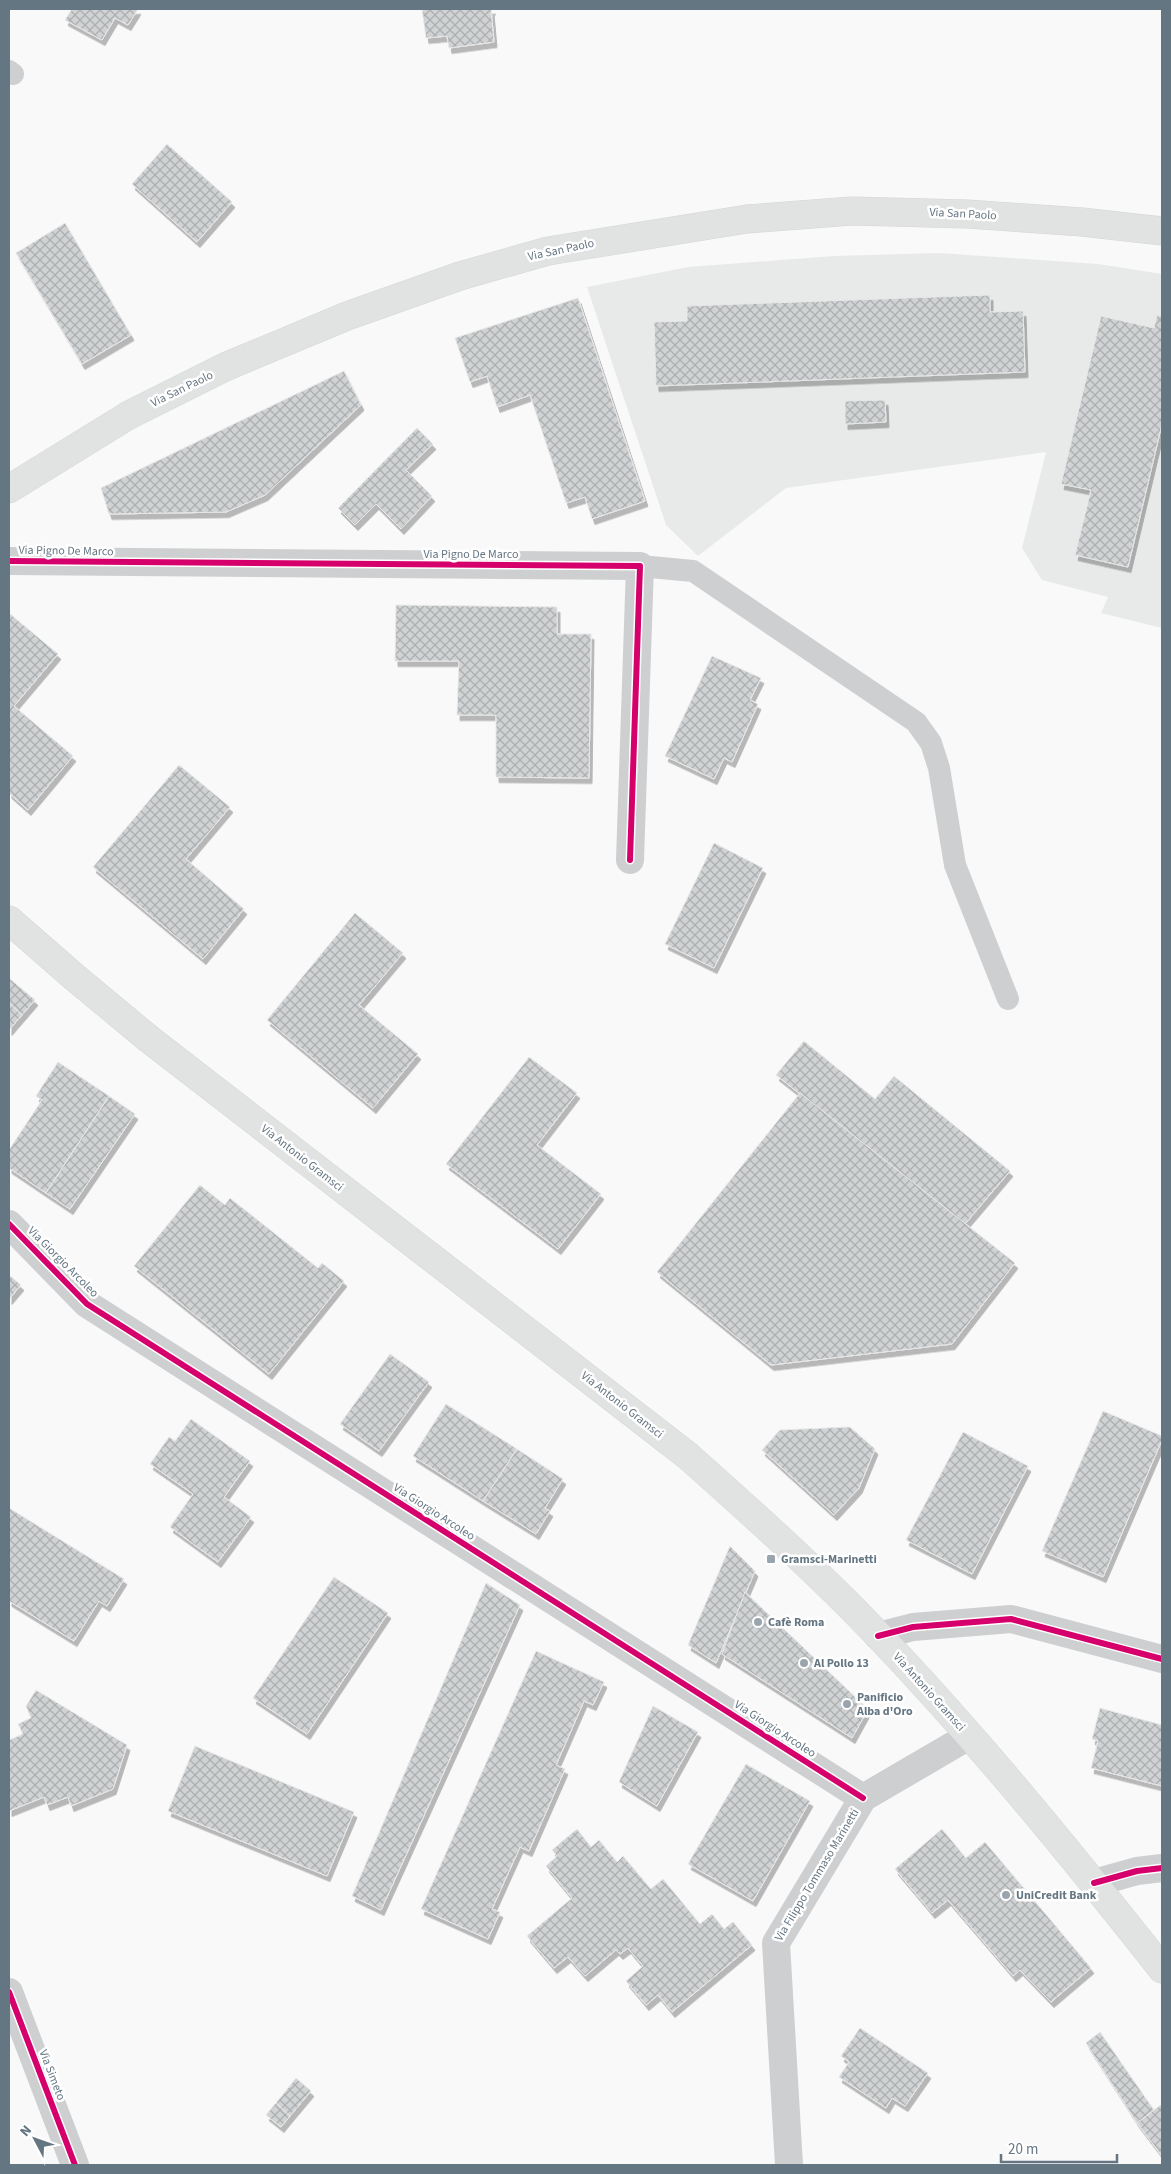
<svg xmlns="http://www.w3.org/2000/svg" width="1171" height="2174" font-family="'Source Sans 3',sans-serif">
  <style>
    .built { fill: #e8e9e9 }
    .building { fill: url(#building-cross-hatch); stroke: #e8e8e8; filter: url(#shadow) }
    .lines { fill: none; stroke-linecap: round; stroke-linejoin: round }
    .secondary-casing { stroke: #d5d6d7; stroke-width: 29 }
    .service { stroke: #cecfd0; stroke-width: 22 }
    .minor { stroke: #cecfd0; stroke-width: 28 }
    .secondary { stroke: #e1e2e2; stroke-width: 28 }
    .cycleway-casing { stroke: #fff; stroke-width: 9 }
    .cycleway { stroke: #d6006c; stroke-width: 6 }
    .poi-dot { fill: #99a4ac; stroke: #fff; stroke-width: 2 }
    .labels { text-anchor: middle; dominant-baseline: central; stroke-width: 5; stroke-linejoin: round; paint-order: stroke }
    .street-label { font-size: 12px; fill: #657683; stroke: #fff }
    .poi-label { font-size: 12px; font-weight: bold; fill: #657683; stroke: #fff; text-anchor: start }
  </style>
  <defs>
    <pattern id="building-cross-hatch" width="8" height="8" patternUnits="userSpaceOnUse" patternTransform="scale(1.25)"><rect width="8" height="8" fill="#d0d2d3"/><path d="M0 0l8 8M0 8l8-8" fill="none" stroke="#acafb1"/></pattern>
    <filter id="shadow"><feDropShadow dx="3" dy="5.5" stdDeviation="0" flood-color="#0004"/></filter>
  </defs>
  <rect width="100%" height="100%" fill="#f9f9f9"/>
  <!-- built -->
  <polygon class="built" points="939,253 1098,264 1162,274 1162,628 1101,613 1108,597 1042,580 1022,548 1046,452 786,488 698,556 666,525 587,287 688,267 834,256"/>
  <!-- building -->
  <g class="building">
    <polygon points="72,9 138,9 128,25 115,18 102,40 65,20"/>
    <polygon points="422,9 493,9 491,9 494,42 449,48 447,36 426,38"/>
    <polygon points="167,144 232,202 197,242 132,184"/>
    <polygon points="65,223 131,335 82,364 16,253"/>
    <polygon points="990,295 990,312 1023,311 1025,372 656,386 654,322 687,321 687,306"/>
    <polygon points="578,298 645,501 592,519 585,497 566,503 530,395 497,407 487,376 470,382 455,338"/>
    <polygon points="1157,315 1162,316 1162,424 1128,567 1075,555 1091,490 1061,484 1101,316 1154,328"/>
    <polygon points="344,371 361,405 265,495 226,512 109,514 101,488"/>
    <polygon points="885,400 886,422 845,424 845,401"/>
    <polygon points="417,428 433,444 406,470 432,496 401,529 376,504 355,525 338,508"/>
    <polygon points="396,605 557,607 557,634 591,634 589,778 496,777 496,715 457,715 459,661 395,661"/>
    <polygon points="9,613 58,654 14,706 73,756 28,810 9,793"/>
    <polygon points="712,656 761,678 750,700 758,704 732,762 724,758 714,779 665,756"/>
    <polygon points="179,765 230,807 186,859 244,909 203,959 93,867"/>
    <polygon points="714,843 763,868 714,968 665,944"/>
    <polygon points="355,913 403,953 359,1005 418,1054 373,1108 267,1020"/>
    <polygon points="9,978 35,1000 22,1015 9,1003"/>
    <polygon points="9,1003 22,1015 9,1030"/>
    <polygon points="804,1041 875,1099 894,1076 1010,1171 965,1224 776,1075"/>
    <polygon points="529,1057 577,1093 537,1145 601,1194 558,1249 446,1164"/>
    <polygon points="58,1062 109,1096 46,1193 9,1168 9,1150 42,1100 36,1096"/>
    <polygon points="800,1093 1015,1263 952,1344 771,1365 657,1272"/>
    <polygon points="109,1096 135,1114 70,1209 46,1193"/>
    <polygon points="200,1185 225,1205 230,1198 318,1268 322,1263 344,1281 269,1374 134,1266"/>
    <polygon points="9,1275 21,1285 9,1299"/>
    <polygon points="390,1354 429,1382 379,1451 340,1424"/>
    <polygon points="446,1404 517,1449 483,1501 413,1456"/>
    <polygon points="1103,1411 1162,1436 1162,1440 1103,1577 1042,1551"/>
    <polygon points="191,1419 250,1461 224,1497 251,1517 218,1562 170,1527 193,1494 150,1464 169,1437 175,1441"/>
    <polygon points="850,1427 875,1449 859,1488 834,1515 762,1450 780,1430"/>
    <polygon points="963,1432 1028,1466 972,1574 906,1540"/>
    <polygon points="517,1449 563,1479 545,1508 550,1511 536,1534 483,1501"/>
    <polygon points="9,1508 124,1579 107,1606 99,1601 74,1641 9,1601"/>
    <polygon points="730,1546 755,1571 716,1663 688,1645"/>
    <polygon points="334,1577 388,1613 307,1734 253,1698"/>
    <polygon points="486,1583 520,1605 381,1910 352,1896"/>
    <polygon points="745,1592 868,1709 852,1738 722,1654"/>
    <polygon points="536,1651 604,1682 593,1705 584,1701 556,1765 565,1769 529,1851 520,1847 492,1909 500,1912 488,1939 421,1909"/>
    <polygon points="36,1690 127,1745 113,1789 71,1806 68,1797 47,1805 44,1797 9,1811 9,1740 23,1734 18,1724 31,1718 26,1706"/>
    <polygon points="653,1706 698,1732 657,1806 619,1782"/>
    <polygon points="1100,1708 1162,1725 1162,1786 1091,1768 1098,1741 1092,1739"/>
    <polygon points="195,1746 354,1812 327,1876 168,1811"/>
    <polygon points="746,1764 810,1801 753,1901 688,1864"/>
    <polygon points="577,1829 591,1847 599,1840 617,1862 623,1856 651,1889 663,1879 700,1924 712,1914 724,1929 733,1922 752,1945 672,2012 658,1995 646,2005 626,1981 643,1966 628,1948 620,1954 616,1950 585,1976 568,1957 554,1968 527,1936 572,1898 546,1866 557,1856 552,1850"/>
    <polygon points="942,1829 966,1858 985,1842 1091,1968 1051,2002 1020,1970 1013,1976 948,1900 932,1913 895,1869"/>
    <polygon points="860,2028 928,2073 905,2106 892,2098 886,2108 839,2077 849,2062 841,2056"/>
    <polygon points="1100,2032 1154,2110 1137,2123 1086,2043"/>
    <polygon points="296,2078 311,2091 290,2116 276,2103"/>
    <polygon points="276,2103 290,2116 281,2127 266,2115"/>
    <polygon points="1162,2104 1162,2156 1137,2123"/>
  </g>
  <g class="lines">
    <defs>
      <g id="secondary">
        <polyline points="9,489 129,415 225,367 347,316 460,276 548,251 747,219 852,211 967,214 1082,222 1162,231"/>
        <path d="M9,920L73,976L149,1039L688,1456C753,1514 818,1572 878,1635C979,1741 1072,1855 1162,1969"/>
      </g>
    </defs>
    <!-- secondary casing -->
    <use href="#secondary" class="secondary-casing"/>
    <!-- service -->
    <g class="service">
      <polyline points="9,71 13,74"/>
      <polyline points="640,566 693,571 916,722 931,743 939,768 955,865 1008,999"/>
    </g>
    <!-- minor -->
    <g class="minor">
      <polyline points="9,561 640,566 630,860"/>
      <polyline points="9,1224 87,1304 863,1798"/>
      <polyline points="878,1636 913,1627 1011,1619 1162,1659"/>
      <polyline points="1094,1883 1137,1871 1162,1868"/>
      <polyline points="9,1992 75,2165"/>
      <polyline points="789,2165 776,1943 863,1798 969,1736"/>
    </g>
    <!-- secondary -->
    <use href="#secondary" class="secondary"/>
    <defs>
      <g id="cycleway">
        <polyline points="9,561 640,566 630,860"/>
        <polyline points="9,1224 87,1304 863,1798"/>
        <polyline points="878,1636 913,1627 1011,1619 1162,1659"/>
        <polyline points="1094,1883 1137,1871 1162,1868"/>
        <polyline points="9,1992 75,2165"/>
      </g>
    </defs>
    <!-- cycleway casing -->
    <use href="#cycleway" class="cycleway-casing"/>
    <!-- cycleway -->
    <use href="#cycleway" class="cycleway"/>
  </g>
  <!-- markers -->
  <g class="poi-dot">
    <rect x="766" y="1554" width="10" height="10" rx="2.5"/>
    <circle cx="758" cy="1622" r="5"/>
    <circle cx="804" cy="1663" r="5"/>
    <circle cx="847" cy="1704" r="5"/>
    <circle cx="1006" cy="1895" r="5"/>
  </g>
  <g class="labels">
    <!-- street labels -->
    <g class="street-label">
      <text transform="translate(963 214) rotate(3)">Via San Paolo</text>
      <text transform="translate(561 250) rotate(-12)">Via San Paolo</text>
      <text transform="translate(182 389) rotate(-26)">Via San Paolo</text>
      <text transform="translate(66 551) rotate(1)">Via Pigno De Marco</text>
      <text x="471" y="554">Via Pigno De Marco</text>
      <text transform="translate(302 1158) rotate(38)">Via Antonio Gramsci</text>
      <text transform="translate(63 1262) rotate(45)">Via Giorgio Arcoleo</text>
      <text transform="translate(622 1405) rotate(38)">Via Antonio Gramsci</text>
      <text transform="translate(434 1512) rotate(33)">Via Giorgio Arcoleo</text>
      <text transform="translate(929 1692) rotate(48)">Via Antonio Gramsci</text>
      <text transform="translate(775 1729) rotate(33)">Via Giorgio Arcoleo</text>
      <text transform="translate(817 1875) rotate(-59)">Via Filippo Tommaso Marinetti</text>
      <text transform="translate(52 2075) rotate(69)">Via Simeto</text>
    </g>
    <!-- poi labels -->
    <g class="poi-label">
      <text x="781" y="1559">Gramsci-Marinetti</text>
      <text x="768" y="1622">Cafè Roma</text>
      <text x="814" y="1663">Al Pollo 13</text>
      <text x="857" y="1697">Panificio<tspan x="857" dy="14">Alba d'Oro</tspan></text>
      <text x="1016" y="1895">UniCredit Bank</text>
    </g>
  </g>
  <!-- border -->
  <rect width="1171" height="2174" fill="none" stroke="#657683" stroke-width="20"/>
  <!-- north arrow -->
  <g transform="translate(35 2139) rotate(311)" stroke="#ffffff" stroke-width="4" paint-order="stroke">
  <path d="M0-4L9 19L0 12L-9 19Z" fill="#657683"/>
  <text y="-8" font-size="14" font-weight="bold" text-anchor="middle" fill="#657683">N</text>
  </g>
  <!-- scale -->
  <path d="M1001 2154v8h116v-8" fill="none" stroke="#657683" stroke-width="2.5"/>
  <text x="1008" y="2154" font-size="15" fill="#657683" stroke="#ffffff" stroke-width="4" paint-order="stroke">20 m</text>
</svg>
